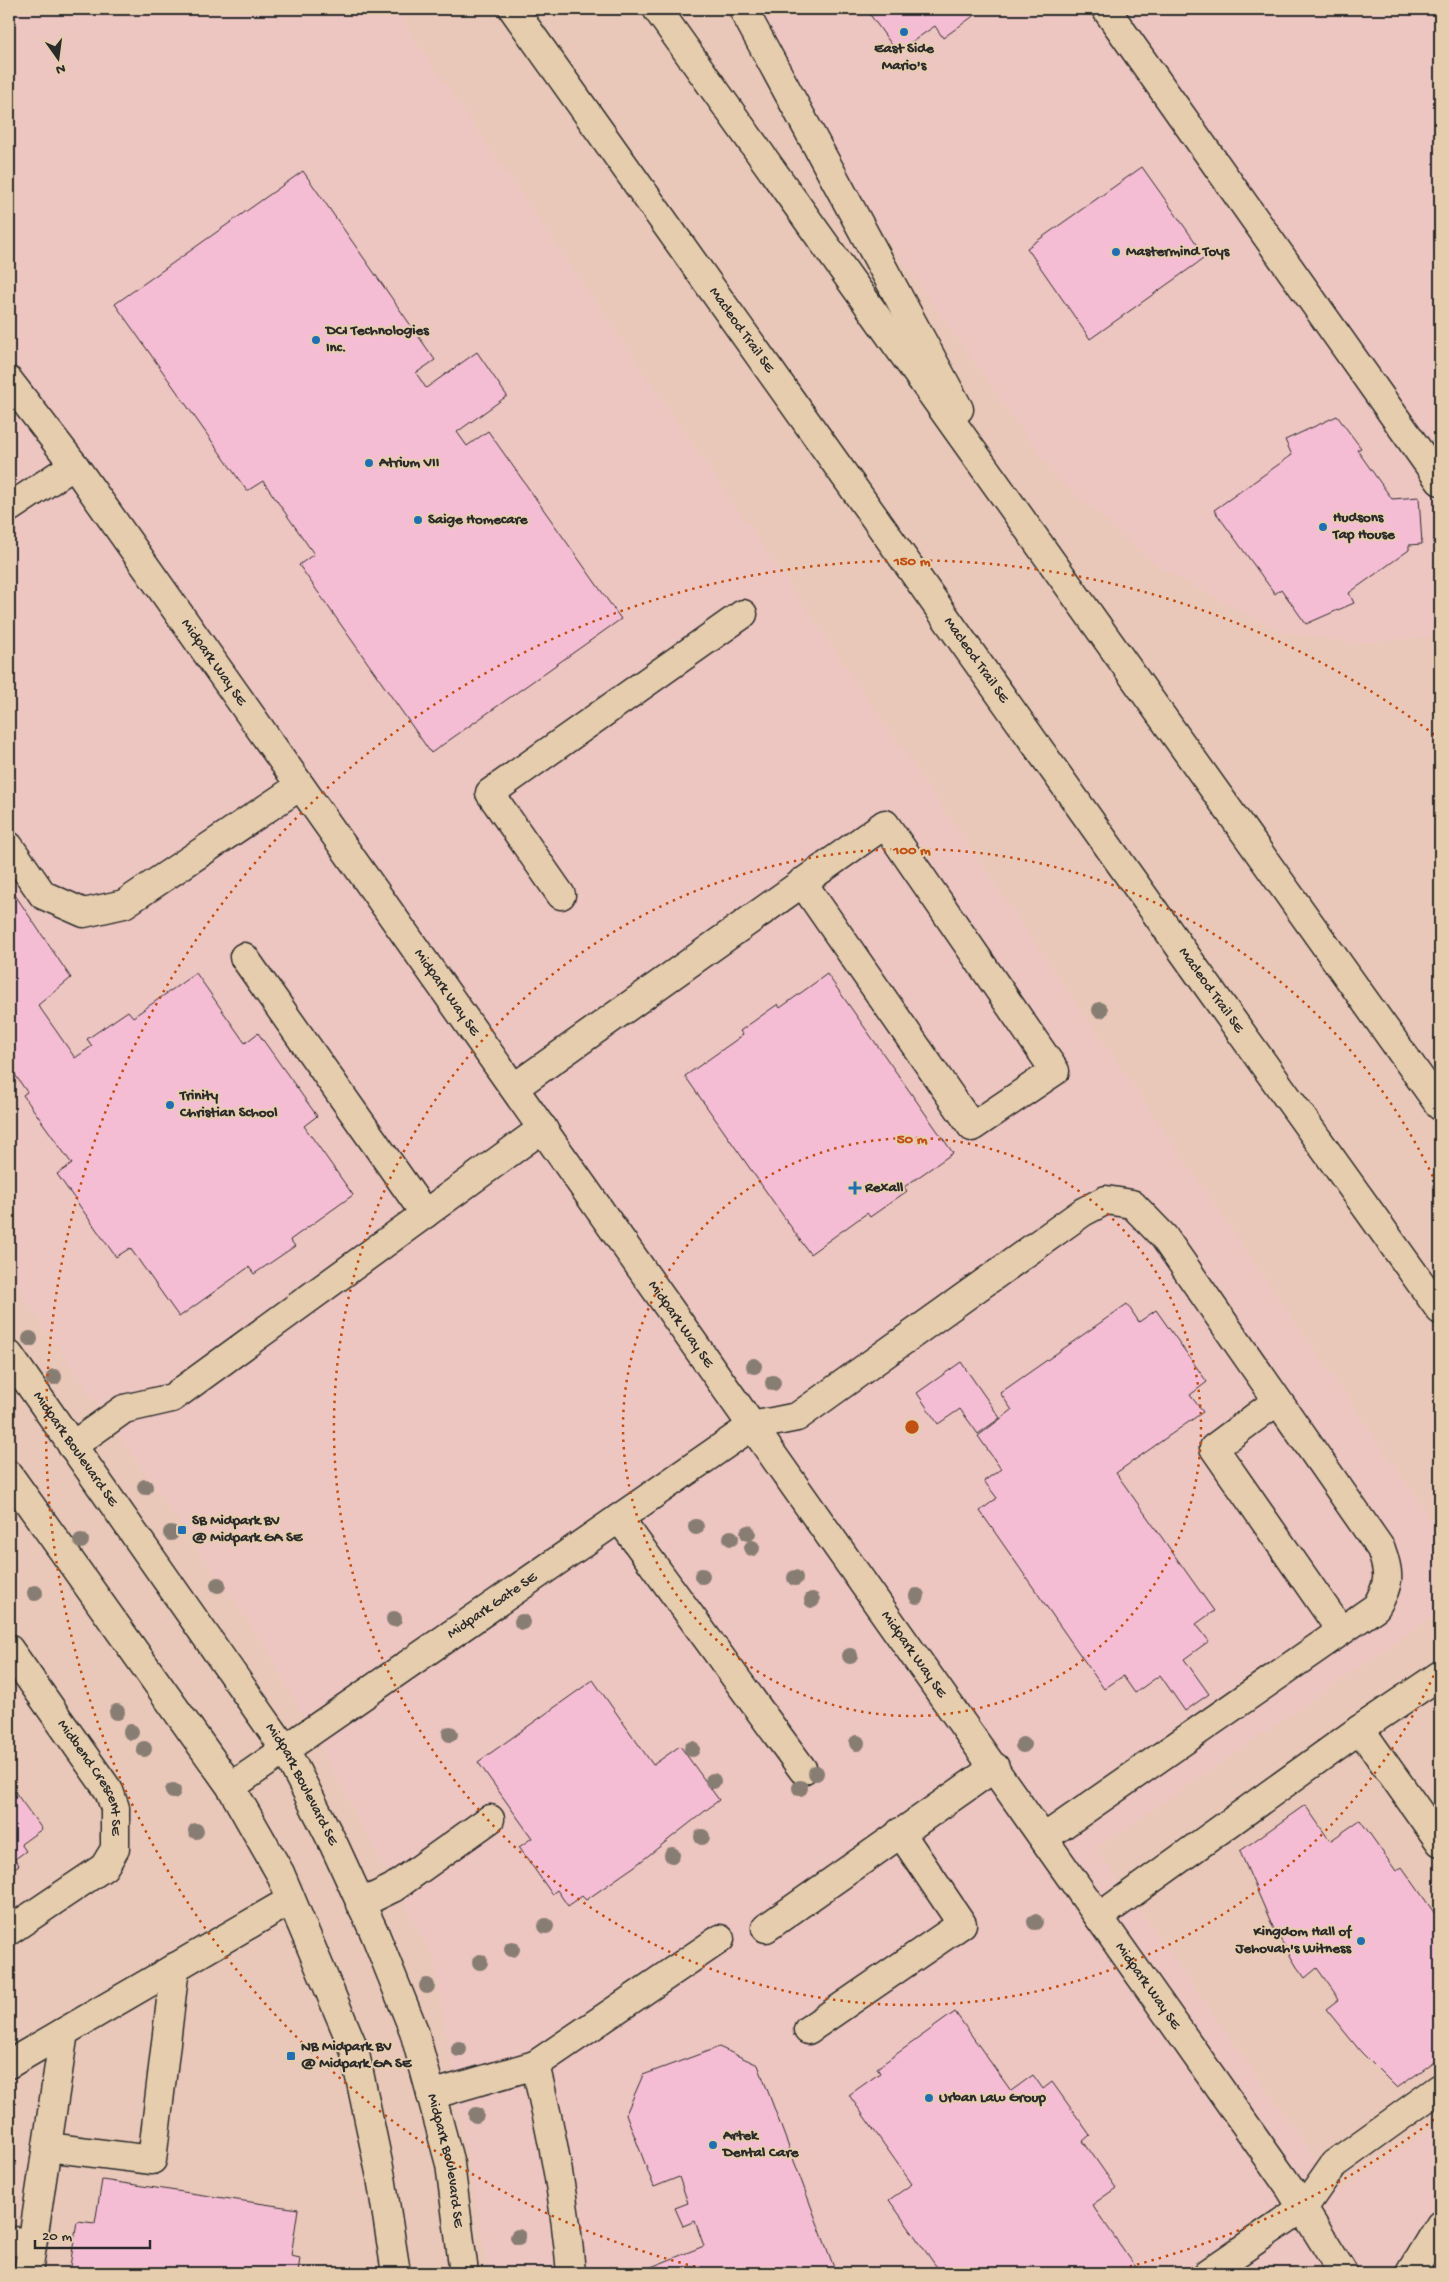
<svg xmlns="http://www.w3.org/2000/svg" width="1449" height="2282" font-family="'Gochi Hand',sans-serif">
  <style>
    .built { fill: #edc5c1 }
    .building { fill: #f5bdd4; stroke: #2b2b2b }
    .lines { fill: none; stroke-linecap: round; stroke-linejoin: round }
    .minor-casing { stroke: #2b2b2b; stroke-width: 31 }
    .highway-casing { stroke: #2b2b2b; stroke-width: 31 }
    .minor { stroke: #e6cdae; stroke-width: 28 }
    .highway { stroke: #e6cdae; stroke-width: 28 }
    .tree { fill: #887d73 }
    .ring { fill: none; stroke: #c25012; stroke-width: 2.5; stroke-dasharray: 2.5 5 }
    .poi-dot { fill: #1f6fb2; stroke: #e6cdae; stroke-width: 2 }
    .labels { text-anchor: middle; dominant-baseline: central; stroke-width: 4; stroke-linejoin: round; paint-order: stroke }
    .poi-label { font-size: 15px; font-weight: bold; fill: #2b2b2b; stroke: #e6cdae; text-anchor: start }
    .street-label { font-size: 15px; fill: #2b2b2b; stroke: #e6cdae }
    .centre { fill: #c25012; stroke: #e6cdae; stroke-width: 2.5 }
    .ring-label { font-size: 15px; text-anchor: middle; font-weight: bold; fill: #c25012; stroke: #e6cdae; stroke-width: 4; stroke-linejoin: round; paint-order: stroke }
  </style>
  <rect width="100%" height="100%" fill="#eac8b9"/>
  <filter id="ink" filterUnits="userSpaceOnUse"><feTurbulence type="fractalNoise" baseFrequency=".02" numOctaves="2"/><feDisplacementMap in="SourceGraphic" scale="10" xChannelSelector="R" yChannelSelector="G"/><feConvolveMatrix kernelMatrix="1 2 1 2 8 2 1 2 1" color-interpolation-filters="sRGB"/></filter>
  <g filter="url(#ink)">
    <!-- built -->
    <g class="built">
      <polygon points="9,9 394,9 1440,1533 1440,1611 1096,1849 1339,2192 1440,2123 1440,2273 489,2273 433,1956 266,1647 9,1276"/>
      <polygon points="725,9 1440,9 1440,636 1354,643 1281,632 1159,567 1055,476"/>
    </g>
    <!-- building -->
    <g class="building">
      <polygon points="866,9 983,9 943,38 935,26 897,52"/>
      <polygon points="1142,167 1206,257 1090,339 1027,248"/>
      <polygon points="303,171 435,360 416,373 426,388 477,352 507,396 457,432 467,446 488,431 621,619 431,753 299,565 314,554 263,481 247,491 115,304"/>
      <polygon points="1337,416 1361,448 1357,450 1392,499 1419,497 1422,544 1409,545 1409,550 1349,593 1354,603 1306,624 1281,589 1275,594 1214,510 1292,455 1285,440"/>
      <polygon points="9,886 71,978 38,1005 75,1058 92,1046 87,1039 128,1011 133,1017 196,973 245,1043 258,1033 317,1116 304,1126 353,1195 290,1240 295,1246 254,1274 249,1267 179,1317 130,1248 116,1257 57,1174 72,1164 23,1095 27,1092 9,1066"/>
      <polygon points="827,974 953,1153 904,1187 907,1191 870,1217 867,1213 810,1254 685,1076 743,1035 740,1031 754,1021 778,1004 780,1008"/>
      <polygon points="1127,1304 1139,1322 1156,1310 1207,1382 1190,1395 1203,1412 1116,1473 1214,1611 1196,1624 1209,1641 1184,1659 1209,1694 1185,1711 1160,1675 1135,1693 1123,1676 1104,1689 980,1511 997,1498 984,1481 1001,1469 978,1436 1012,1410 1000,1393"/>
      <polygon points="961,1362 1000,1418 978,1434 960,1409 938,1424 917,1393"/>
      <polygon points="593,1680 653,1765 680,1746 719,1800 635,1866 586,1900 582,1896 568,1906 557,1890 552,1894 519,1847 532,1838 478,1762"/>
      <polygon points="15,1792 42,1829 21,1844 26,1851 15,1859 19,1865 9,1872 9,1796"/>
      <polygon points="1305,1805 1330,1841 1360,1820 1396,1871 1402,1867 1440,1921 1440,2058 1397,2088 1361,2052 1326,2009 1339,1999 1317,1968 1305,1978 1297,1967 1273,1927 1241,1854 1240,1851"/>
      <polygon points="955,2012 1011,2091 1033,2075 1043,2089 1052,2082 1090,2135 1083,2141 1116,2188 1092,2205 1140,2273 941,2273 889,2200 912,2184 849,2095 880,2073 877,2068"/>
      <polygon points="719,2047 758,2065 836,2273 640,2273 641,2271 704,2246 695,2221 683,2226 675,2208 688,2203 679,2177 654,2187 626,2114 643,2075"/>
      <polygon points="102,2180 298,2209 291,2256 300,2258 298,2273 69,2273 77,2221 95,2223"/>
    </g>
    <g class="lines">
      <defs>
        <g id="minor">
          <polyline points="1106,9 1440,481"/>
          <path id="s1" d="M9,381L74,465L1290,2188L1343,2273"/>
          <polyline points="9,508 74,465"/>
          <polyline points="9,846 43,895 84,913 124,904 300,786"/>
          <polyline points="561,895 490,793 743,614"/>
          <polyline points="244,957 425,1214"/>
          <polyline points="515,1087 885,824 1055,1071 972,1127 802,882"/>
          <path id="s2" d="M9,1355L285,1749L334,1845L375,1934L414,2031L450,2164L464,2273"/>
          <polyline points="1277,1401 1214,1448 1341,1631"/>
          <polyline points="72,1446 124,1409 172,1398 543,1128"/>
          <polyline points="9,1475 231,1787 280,1873 354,2049 381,2177 396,2273"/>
          <polyline points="619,1518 803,1770"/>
          <path id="s3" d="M9,1649L109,1791L115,1808V1849L104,1867L9,1931"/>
          <polyline points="1360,1729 1440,1842"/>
          <path id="s4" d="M231,1787L752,1426L797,1417L1083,1212L1106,1200L1132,1204L1164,1237L1381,1549C1390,1574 1390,1584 1376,1607L1044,1838"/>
          <polyline points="360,1904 393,1888 490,1819"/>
          <polyline points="1099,1917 1360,1729 1440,1675"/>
          <polyline points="766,1928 995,1767"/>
          <polyline points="808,2030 962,1924 900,1832"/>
          <polyline points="9,2064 291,1900"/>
          <polyline points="535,2065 720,1939"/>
          <path d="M431,2095L535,2065C553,2136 565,2200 571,2273"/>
          <polyline points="47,2147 152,2160 175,1967"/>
          <polyline points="9,2241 32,2242"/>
          <polyline points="28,2273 64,2032"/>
          <polyline points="1208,2273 1304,2207 1334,2164 1440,2088"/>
          <polyline points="1411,2273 1440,2225"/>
        </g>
        <g id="highway">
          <path id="s5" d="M513,9L1199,974L1440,1310"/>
          <polyline points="657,9 1440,1106"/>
          <polyline points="743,9 959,409"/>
        </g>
      </defs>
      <!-- minor casing -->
      <use href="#minor" class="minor-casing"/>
      <!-- highway casing -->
      <use href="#highway" class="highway-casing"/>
      <!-- minor -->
      <use href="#minor" class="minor"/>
      <!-- highway -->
      <use href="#highway" class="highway"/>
    </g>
    <!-- trees -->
    <g class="tree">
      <circle cx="1100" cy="1010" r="8"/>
      <circle cx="30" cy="1339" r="8"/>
      <circle cx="754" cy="1366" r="8"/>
      <circle cx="54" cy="1377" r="8"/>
      <circle cx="773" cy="1383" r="8"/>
      <circle cx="145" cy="1487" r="8"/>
      <circle cx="696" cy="1527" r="8"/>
      <circle cx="171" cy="1533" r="8"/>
      <circle cx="748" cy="1533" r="8"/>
      <circle cx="731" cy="1538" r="8"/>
      <circle cx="81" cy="1541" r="8"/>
      <circle cx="752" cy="1548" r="8"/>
      <circle cx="702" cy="1576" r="8"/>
      <circle cx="795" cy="1578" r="8"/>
      <circle cx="218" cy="1585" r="8"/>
      <circle cx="35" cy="1593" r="8"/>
      <circle cx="917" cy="1596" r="8"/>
      <circle cx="812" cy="1600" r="8"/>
      <circle cx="394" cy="1619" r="8"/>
      <circle cx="522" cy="1622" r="8"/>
      <circle cx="850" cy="1656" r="8"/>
      <circle cx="117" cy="1712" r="8"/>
      <circle cx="131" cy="1732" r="8"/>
      <circle cx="450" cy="1734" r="8"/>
      <circle cx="857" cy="1743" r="8"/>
      <circle cx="1023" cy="1745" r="8"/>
      <circle cx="144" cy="1749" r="8"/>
      <circle cx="692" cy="1749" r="8"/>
      <circle cx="816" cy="1773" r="8"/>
      <circle cx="713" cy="1781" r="8"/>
      <circle cx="800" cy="1788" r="8"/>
      <circle cx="173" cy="1791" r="8"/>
      <circle cx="196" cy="1831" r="8"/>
      <circle cx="702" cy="1837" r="8"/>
      <circle cx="672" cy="1855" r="8"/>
      <circle cx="1035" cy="1922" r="8"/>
      <circle cx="546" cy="1926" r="8"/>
      <circle cx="512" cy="1949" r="8"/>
      <circle cx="480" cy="1962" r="8"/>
      <circle cx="427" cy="1986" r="8"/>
      <circle cx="459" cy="2049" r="8"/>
      <circle cx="476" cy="2115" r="8"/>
      <circle cx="518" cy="2237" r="8"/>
    </g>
  </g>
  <!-- distance rings -->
  <g class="ring">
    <circle cx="912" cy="1427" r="289"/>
    <path d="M1440 1662A578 578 0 1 1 1440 1192"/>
    <path d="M1440 2115A867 867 0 0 1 1107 2272M717 2272A867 867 0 1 1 1440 739"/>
  </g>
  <!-- markers -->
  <g class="poi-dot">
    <circle cx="904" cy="32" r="5"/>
    <circle cx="1116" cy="252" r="5"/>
    <circle cx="316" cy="340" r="5"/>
    <circle cx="369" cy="463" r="5"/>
    <circle cx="418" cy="520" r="5"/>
    <circle cx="1323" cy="527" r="5"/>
    <circle cx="170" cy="1105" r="5"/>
    <path d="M852.5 1180.5h5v5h5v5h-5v5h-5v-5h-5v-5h5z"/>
    <rect x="177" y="1525" width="10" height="10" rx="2.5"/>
    <circle cx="1361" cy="1941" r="5"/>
    <rect x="286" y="2051" width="10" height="10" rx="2.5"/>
    <circle cx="929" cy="2098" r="5"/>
    <circle cx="713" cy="2145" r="5"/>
  </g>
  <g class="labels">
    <!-- poi labels -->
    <g class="poi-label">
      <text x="904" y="49" text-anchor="middle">East Side<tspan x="904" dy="17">Mario's</tspan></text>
      <text x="1126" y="252">Mastermind Toys</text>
      <text x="326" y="331">DCI Technologies<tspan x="326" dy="17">Inc.</tspan></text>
      <text x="379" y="463">Atrium VII</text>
      <text x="1333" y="518">Hudsons<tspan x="1333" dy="17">Tap House</tspan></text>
      <text x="428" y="520">Saige Homecare</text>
      <text x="180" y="1096">Trinity<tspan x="180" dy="17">Christian School</tspan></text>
      <text x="865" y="1188">Rexall</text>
      <text x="192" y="1521">SB Midpark BV<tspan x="192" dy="17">@ Midpark GA SE</tspan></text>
      <text x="1351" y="1932" text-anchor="end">Kingdom Hall of<tspan x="1351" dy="17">Jehovah's Witness</tspan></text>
      <text x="301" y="2047">NB Midpark BV<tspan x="301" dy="17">@ Midpark GA SE</tspan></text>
      <text x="939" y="2098">Urban Law Group</text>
      <text x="723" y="2136">Artek<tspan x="723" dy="17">Dental Care</tspan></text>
    </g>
    <!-- street labels -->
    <g class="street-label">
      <text stroke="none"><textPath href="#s5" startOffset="394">Macleod Trail SE</textPath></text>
      <text stroke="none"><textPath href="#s5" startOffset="799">Macleod Trail SE</textPath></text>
      <text stroke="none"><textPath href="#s1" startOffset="348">Midpark Way SE</textPath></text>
      <text stroke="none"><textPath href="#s5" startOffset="1204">Macleod Trail SE</textPath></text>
      <text stroke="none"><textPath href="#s1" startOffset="752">Midpark Way SE</textPath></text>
      <text stroke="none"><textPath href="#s1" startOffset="1158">Midpark Way SE</textPath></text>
      <text stroke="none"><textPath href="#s2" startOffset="115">Midpark Boulevard SE</textPath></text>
      <text stroke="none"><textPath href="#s4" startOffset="318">Midpark Gate SE</textPath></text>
      <text stroke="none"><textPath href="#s1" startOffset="1562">Midpark Way SE</textPath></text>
      <text stroke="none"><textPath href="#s3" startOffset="154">Midbend Crescent SE</textPath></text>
      <text stroke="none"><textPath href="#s2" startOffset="520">Midpark Boulevard SE</textPath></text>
      <text stroke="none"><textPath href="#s1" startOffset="1968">Midpark Way SE</textPath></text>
      <text stroke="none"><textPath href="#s2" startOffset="925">Midpark Boulevard SE</textPath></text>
    </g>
  </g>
  <circle cx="912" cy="1427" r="8" class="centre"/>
  <g class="ring-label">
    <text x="912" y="565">150 m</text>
    <text x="912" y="854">100 m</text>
    <text x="912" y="1143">50 m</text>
  </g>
  <!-- margin -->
  <rect width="1449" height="2282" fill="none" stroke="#e6cdae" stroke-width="30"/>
  <rect x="15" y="15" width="1419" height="2252" fill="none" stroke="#2b2b2b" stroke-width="2" filter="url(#ink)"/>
  <!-- north arrow -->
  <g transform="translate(58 58) rotate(166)" stroke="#e6cdae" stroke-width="4" paint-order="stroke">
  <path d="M0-4L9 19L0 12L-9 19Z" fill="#2b2b2b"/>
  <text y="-8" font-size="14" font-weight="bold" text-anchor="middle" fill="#2b2b2b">N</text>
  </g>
  <!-- scale -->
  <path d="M35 2240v8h115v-8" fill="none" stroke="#2b2b2b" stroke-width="2.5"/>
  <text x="42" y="2240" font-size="15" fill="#2b2b2b" stroke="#e6cdae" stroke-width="4" paint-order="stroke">20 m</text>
</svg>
